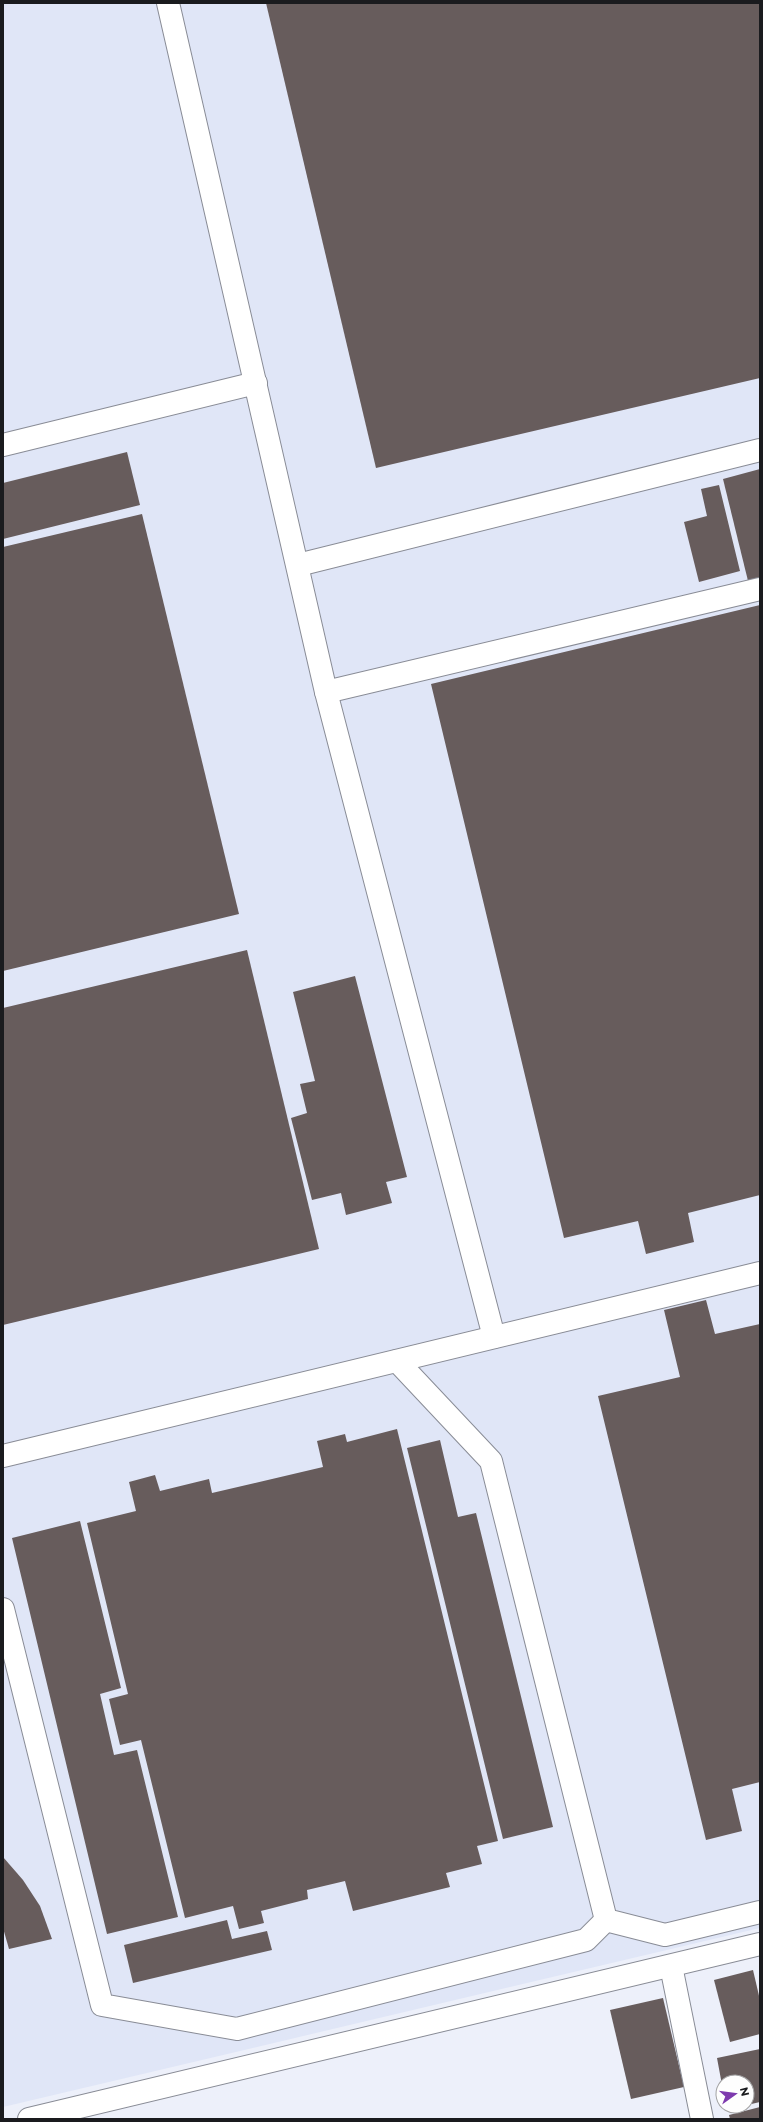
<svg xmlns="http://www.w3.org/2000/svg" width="763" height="2122" font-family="Montserrat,sans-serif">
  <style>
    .built { fill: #e0e6f7 }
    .building { fill: #675c5c }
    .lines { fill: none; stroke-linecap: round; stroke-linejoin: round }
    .minor-casing { stroke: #898c96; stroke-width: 24 }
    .minor { stroke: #fff; stroke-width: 22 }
  </style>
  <rect width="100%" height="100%" fill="#edf0fa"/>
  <!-- built -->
  <polygon class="built" points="3,3 760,3 760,1928 3,2107"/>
  <!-- building -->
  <g class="building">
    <polygon points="266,3 760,3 760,378 376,468"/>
    <polygon points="127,452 140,505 3,539 3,483"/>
    <polygon points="760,469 760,582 749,585 723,479"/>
    <polygon points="719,485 740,571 699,582 684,522 707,516 701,489"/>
    <polygon points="142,514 239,914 3,971 3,547"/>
    <polygon points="760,605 760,1195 688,1213 694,1242 646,1254 638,1221 564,1238 431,684"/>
    <polygon points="247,950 319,1249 3,1325 3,1008"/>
    <polygon points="355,976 407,1177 386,1182 392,1203 346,1215 341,1193 312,1200 291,1118 307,1113 300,1084 315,1081 293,992"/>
    <polygon points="706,1300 715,1334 760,1324 760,1782 732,1789 742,1831 706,1840 598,1396 680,1377 664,1310"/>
    <polygon points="397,1429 498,1841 477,1846 482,1864 446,1873 450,1887 353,1911 345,1881 307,1890 308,1899 261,1911 264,1923 239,1929 233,1906 185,1918 141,1740 120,1745 109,1699 128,1694 87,1523 136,1511 129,1482 155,1475 160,1491 209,1479 212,1493 323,1467 317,1441 345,1434 347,1442"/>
    <polygon points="440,1440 458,1517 476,1513 553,1827 503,1839 407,1448"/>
    <polygon points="80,1521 121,1688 100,1694 114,1755 137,1750 178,1917 107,1934 12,1538"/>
    <polygon points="3,1857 23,1880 40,1906 52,1939 9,1949 3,1928"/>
    <polygon points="227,1920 232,1939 267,1931 272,1950 133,1983 124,1945"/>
    <polygon points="753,1970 760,2000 760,2034 730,2042 714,1980"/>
    <polygon points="663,1998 684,2087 631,2099 610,2010"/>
    <polygon points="760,2049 760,2102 747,2105 747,2082 723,2082 722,2085 717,2058"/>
    <polygon points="760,2107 760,2119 730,2119 729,2115"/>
  </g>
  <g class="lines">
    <defs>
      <g id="minor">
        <polyline points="168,3 326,692 494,1337"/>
        <polyline points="3,445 256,383"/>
        <polyline points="298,565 760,450"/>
        <polyline points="326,692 760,589"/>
        <polyline points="397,1361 491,1461 606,1920 665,1935 760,1912"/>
        <polyline points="3,1456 760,1273"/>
        <polyline points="3,1609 102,2005 237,2029 586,1940 606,1920"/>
        <polyline points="671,1966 702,2119"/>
        <polyline points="29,2119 760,1944"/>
      </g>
    </defs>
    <!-- minor casing -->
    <use href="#minor" class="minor-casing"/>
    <!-- minor -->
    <use href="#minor" class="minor"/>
  </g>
  <!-- border -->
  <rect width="763" height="2122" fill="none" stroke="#1a1b1e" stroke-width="8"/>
  <!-- north arrow -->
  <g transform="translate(735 2094) rotate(76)"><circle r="19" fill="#fefefe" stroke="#a3a3a4"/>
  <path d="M0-3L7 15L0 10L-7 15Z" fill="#7d3aae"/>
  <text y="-6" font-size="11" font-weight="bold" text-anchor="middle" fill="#1a1b1e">N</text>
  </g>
</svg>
